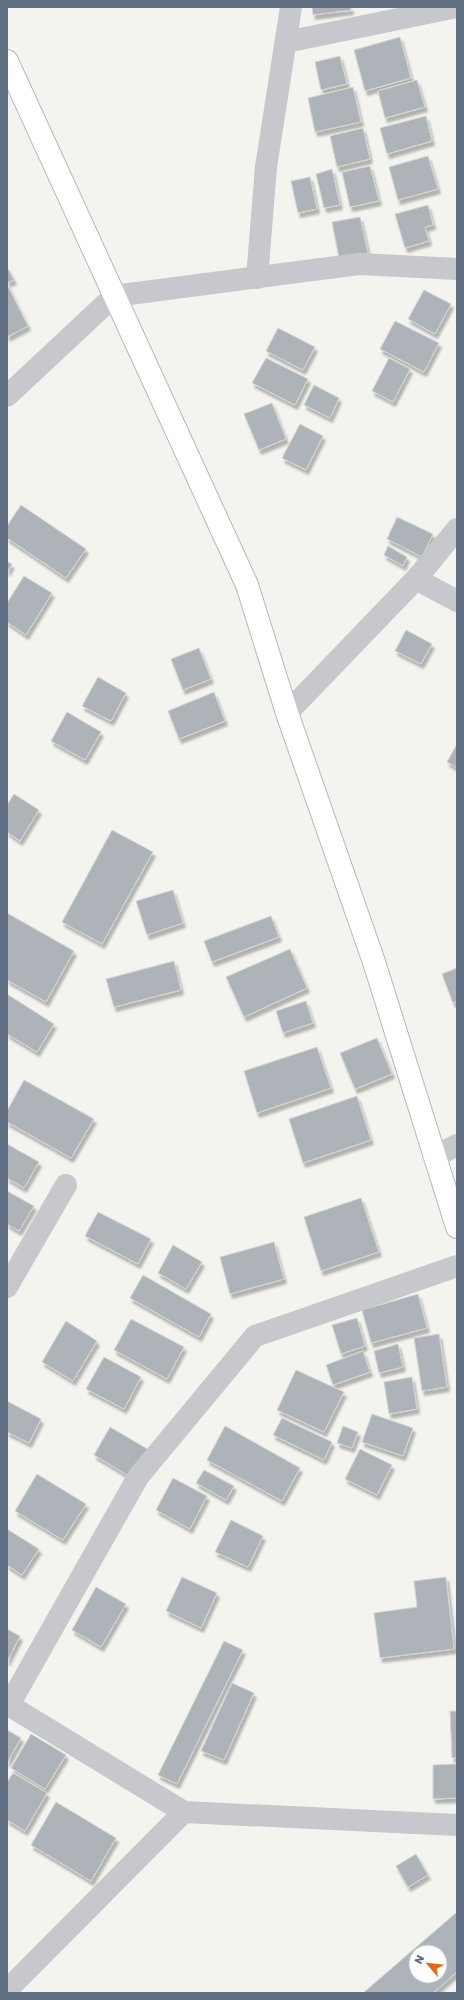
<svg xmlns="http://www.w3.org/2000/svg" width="464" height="2000" font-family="'Golos Text',sans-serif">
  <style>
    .building { fill: #aeb3ba; stroke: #d5d5d2; fill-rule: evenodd; filter: url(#shadow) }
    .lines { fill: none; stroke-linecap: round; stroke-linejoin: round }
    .highway-casing { stroke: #b5b8bb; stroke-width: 24 }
    .street { stroke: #c6c8cc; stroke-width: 22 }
    .highway { stroke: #fff; stroke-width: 22 }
  </style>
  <defs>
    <filter id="shadow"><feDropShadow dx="2.5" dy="4.5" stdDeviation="1" flood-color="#0004"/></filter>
  </defs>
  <rect width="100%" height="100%" fill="#f3f4ef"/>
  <!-- building -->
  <g class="building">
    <polygon points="312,7 351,7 351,10 313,15"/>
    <polygon points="400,37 411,78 365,91 354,50"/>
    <polygon points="340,56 347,84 321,90 315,62"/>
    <polygon points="417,80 425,107 385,118 378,91"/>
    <polygon points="353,87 361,122 315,132 308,98"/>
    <polygon points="426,116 432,141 387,154 380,128"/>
    <polygon points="363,128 370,159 337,167 330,136"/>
    <polygon points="428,156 438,189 398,200 389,167"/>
    <polygon points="370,166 379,201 350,207 342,172"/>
    <polygon points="332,169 340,205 324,208 316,174"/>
    <polygon points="310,177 317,209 298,213 291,181"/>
    <polygon points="428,205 433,225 425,227 429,241 405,248 395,214"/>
    <polygon points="360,217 368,253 339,258 332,222"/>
    <polygon points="7,267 14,280 7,283"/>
    <polygon points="7,284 28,326 7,337"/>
    <polygon points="424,290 451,304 435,334 408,319"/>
    <polygon points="395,321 439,343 424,372 380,349"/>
    <polygon points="278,328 315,347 303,370 266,351"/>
    <polygon points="266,358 308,379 295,405 252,383"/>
    <polygon points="389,358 410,369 393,402 372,391"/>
    <polygon points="314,385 339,398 330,418 304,405"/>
    <polygon points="272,403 286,439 259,450 244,414"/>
    <polygon points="300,424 323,436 306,470 282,458"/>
    <polygon points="21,505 86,549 66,578 7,538 7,526"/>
    <polygon points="397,517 433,534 422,557 387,539"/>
    <polygon points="388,546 407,557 403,566 384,555"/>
    <polygon points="7,562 12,564 7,572"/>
    <polygon points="24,576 52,593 26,635 7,622 7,603"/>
    <polygon points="406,630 432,644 421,664 395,651"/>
    <polygon points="199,648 211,679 183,690 171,659"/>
    <polygon points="98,677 126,693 111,721 82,706"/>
    <polygon points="214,692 225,721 179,739 168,711"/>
    <polygon points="67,712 101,732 85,760 51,741"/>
    <polygon points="457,744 457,768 447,762"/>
    <polygon points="14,794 39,810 20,841 7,832 7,805"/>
    <polygon points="112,830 153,852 102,944 62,922"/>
    <polygon points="173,890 183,923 147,935 136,901"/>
    <polygon points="7,913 74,951 46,1002 7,980"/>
    <polygon points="271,916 279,937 212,962 204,941"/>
    <polygon points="290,949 307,988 244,1017 226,977"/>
    <polygon points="174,961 181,990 114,1007 106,979"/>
    <polygon points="457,968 457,1001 453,1003 442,974"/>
    <polygon points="7,994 54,1024 37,1052 7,1034"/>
    <polygon points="306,1001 313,1023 283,1033 276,1011"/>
    <polygon points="377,1038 392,1074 355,1089 340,1053"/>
    <polygon points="317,1047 331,1088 257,1113 244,1071"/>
    <polygon points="24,1080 94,1119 71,1158 7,1122 7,1111"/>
    <polygon points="357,1096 371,1140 303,1163 289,1119"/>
    <polygon points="7,1144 39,1162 24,1188 7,1178"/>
    <polygon points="7,1191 34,1206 19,1231 7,1224"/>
    <polygon points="361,1198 379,1252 321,1271 304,1217"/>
    <polygon points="98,1212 151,1239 138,1264 85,1236"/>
    <polygon points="274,1242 284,1279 230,1294 220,1257"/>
    <polygon points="173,1245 202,1262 186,1289 158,1273"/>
    <polygon points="143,1275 211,1314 199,1337 130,1298"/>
    <polygon points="418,1294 427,1328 371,1343 362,1310"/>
    <polygon points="357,1318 365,1346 341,1354 332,1325"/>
    <polygon points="131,1319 184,1347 167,1379 114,1350"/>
    <polygon points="66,1321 97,1341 73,1381 42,1362"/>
    <polygon points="439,1334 447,1387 422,1391 414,1338"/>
    <polygon points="398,1344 403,1367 379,1373 374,1351"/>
    <polygon points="363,1351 370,1372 333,1385 326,1365"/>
    <polygon points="104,1357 141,1377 124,1409 86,1389"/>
    <polygon points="296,1370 344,1392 324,1432 277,1410"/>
    <polygon points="412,1377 417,1409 389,1414 384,1382"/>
    <polygon points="7,1401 41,1419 29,1443 7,1432"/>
    <polygon points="372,1414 413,1428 403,1456 362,1442"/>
    <polygon points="282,1418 332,1442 324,1460 273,1435"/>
    <polygon points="225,1426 300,1468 282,1501 207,1460"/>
    <polygon points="343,1426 358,1432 352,1448 337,1443"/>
    <polygon points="110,1427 149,1450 132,1478 94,1455"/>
    <polygon points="360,1449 392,1465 377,1495 345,1479"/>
    <polygon points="204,1470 234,1486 226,1500 196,1483"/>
    <polygon points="37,1474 86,1504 63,1540 15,1511"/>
    <polygon points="173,1478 207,1496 190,1529 156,1510"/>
    <polygon points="231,1520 263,1536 248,1567 215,1552"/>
    <polygon points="7,1529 39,1549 22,1575 7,1565"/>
    <polygon points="182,1577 217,1593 201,1628 166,1611"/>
    <polygon points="446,1577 454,1649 380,1658 374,1613 417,1607 414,1581"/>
    <polygon points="96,1587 126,1604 101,1647 72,1630"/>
    <polygon points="7,1629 20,1636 7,1662"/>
    <polygon points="224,1641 243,1650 177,1784 158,1775"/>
    <polygon points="232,1683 254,1693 224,1760 201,1751"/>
    <polygon points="450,1711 457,1711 457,1758 452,1758"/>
    <polygon points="7,1730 21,1738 7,1763"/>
    <polygon points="31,1734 66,1755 45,1789 11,1768"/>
    <polygon points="457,1764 457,1798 433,1799 433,1765"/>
    <polygon points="13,1773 47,1793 25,1831 7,1820 7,1782"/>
    <polygon points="56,1802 116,1838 91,1881 31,1845"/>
    <polygon points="416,1854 428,1875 408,1887 396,1866"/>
    <path d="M457,1912V1972L433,1993H363ZM416,1952H440V1976H416Z"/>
  </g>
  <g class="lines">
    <defs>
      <polyline id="highway" points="7,61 247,585 287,713 374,962 457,1227"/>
    </defs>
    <!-- highway casing -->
    <use href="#highway" class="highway-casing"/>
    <!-- street -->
    <g class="street">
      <polyline points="286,42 457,7"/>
      <polyline points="257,278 266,167 291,7"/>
      <polyline points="7,396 114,296 359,264 457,269"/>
      <polyline points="416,579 457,601"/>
      <polyline points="287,713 416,579 457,529"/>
      <polyline points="434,1157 457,1145"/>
      <polyline points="7,1287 66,1185"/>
      <polyline points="7,1704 184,1812"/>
      <polyline points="9,1705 138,1477 255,1336 457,1266"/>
      <polyline points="7,1990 184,1812 457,1825"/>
    </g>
    <!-- highway -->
    <use href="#highway" class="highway"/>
  </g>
  <!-- border -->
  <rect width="464" height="2000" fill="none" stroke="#616f82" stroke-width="16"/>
  <!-- north arrow -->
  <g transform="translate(428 1964) rotate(298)"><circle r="19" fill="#ffffff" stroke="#c0c5cd"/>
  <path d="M0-3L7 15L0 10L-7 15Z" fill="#ea6619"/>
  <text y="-6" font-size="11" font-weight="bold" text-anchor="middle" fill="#616f82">N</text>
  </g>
</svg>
